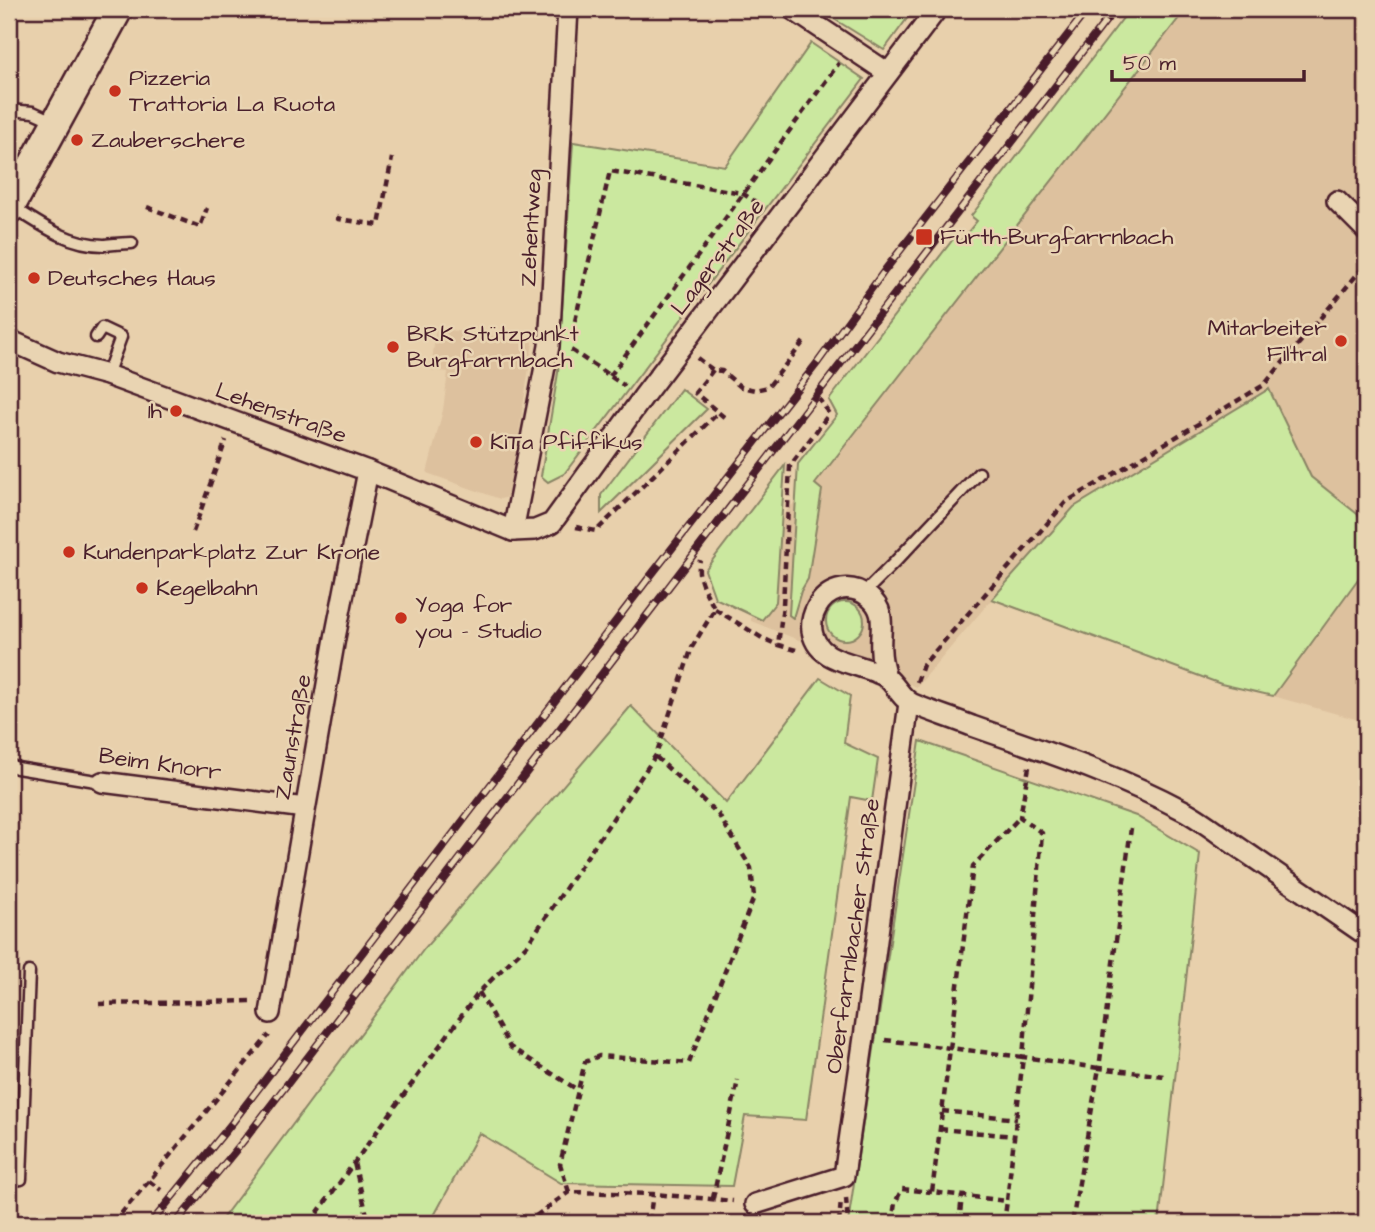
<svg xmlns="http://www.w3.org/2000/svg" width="1375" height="1232" font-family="'Architects Daughter',sans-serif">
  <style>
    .built { fill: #ddc19e }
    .green { fill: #cbe89f; stroke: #8a8465; stroke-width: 2 }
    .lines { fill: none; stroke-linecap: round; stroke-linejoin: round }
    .lane-casing { stroke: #4a1f2b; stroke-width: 15 }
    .street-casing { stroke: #4a1f2b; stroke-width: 24 }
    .secondary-casing { stroke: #4a1f2b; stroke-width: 33 }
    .path { stroke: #4a1f2b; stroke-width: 4.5; stroke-dasharray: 7 5; stroke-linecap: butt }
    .lane { stroke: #e9d4b2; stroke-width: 10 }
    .street { stroke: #e9d4b2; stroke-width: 19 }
    .secondary { stroke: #e9d4b2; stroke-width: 28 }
    .rail-casing { stroke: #4a1f2b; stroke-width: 8 }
    .rail { stroke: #e9d4b2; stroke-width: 5; stroke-dasharray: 16; stroke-linecap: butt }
    .poi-dot { fill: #c8321e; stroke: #e9d4b2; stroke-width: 2.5 }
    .labels { text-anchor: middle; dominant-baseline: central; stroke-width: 5; stroke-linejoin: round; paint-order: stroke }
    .poi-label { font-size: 23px; fill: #4a1f2b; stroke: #e9d4b2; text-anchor: start }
    .street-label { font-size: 23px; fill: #4a1f2b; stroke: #e9d4b2 }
  </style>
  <rect width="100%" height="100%" fill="#e8d0ac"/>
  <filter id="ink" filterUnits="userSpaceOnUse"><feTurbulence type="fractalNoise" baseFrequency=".0143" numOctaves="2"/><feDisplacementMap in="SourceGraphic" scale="14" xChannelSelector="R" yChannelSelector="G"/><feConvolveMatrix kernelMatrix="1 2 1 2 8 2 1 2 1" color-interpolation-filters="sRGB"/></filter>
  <g filter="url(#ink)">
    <!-- built -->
    <g class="built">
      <polygon points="1186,9 1366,9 1366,722 1273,696 1221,684 992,599 917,687 751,621 753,548 832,461"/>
      <polygon points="436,328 533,342 509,497 500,499 427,473 443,410 448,372 431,370"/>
    </g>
    <!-- green -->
    <g class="green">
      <polygon points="818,9 914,9 884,50"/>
      <polygon points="1130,9 1186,9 815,484 822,490 808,579 801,591 793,618 789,615 798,464 837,415 829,400 954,238 960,242 977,221 971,216"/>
      <polygon points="811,43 864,79 564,474 548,482 541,476 558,373 573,142 725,166"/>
      <polygon points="681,389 707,409 601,513 601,495"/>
      <polygon points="1269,389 1311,477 1366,521 1366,568 1273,696 1221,684 992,599 1074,507"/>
      <polygon points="785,465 776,602 762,620 715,598 705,570"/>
      <circle cx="845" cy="621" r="19"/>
      <polygon points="820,678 850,696 844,743 878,759 872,801 851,797 806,1120 745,1116 732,1186 561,1183 479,1133 430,1223 219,1223 424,949 631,706 726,803"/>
      <polygon points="920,741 1136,816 1200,854 1159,1223 848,1223"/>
    </g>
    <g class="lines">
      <defs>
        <g id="lane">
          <polyline points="9,110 33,112 55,122"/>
          <path d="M13,207C41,225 69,245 104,245C114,244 123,243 132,243"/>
          <polyline points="96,337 102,328 121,337 107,375"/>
          <polyline points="864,593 895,562 979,473"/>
          <polyline points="9,765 17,768 102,782"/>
          <polyline points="9,1181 21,1179 29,972"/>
        </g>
        <g id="street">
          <polyline points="792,9 888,73"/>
          <polyline points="1337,201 1366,230"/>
          <polyline points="9,340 58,362 107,375 368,471 513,531 535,530 552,523 643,397 937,9"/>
          <polyline points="513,531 549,346 568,9"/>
          <path d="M886,677C884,669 881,660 881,651C879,631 888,612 869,597C826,564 783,638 837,659C851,665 876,670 887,678C896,685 901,699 913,704C932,712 952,718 972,726C1043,751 1116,774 1183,810C1204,821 1224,838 1244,851C1285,879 1326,907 1366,935"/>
          <polyline points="102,782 305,808"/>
          <polyline points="270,1013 335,638 368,471"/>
          <polyline points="755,1204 844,1176 864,1037 909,703"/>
        </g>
        <polyline id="secondary" points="9,209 118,9"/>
      </defs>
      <!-- lane casing -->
      <use href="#lane" class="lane-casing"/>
      <!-- street casing -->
      <use href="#street" class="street-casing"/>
      <!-- secondary casing -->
      <use href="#secondary" class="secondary-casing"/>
      <!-- path -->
      <g class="path">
        <polyline points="147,207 200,227 207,208"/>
        <polyline points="339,216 338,219 379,225 392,158"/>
        <polyline points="575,321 610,171 742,193 760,205"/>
        <polyline points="571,350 625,386"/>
        <polyline points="697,358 713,370 722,371 741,387 755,390 768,387 805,340"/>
        <polyline points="713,370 695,393 724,417"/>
        <polyline points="610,376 839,63"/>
        <polyline points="576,527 596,531 719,412"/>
        <polyline points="193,532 226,440"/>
        <polyline points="715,609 762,638 778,645"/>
        <polyline points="796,650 778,645 783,605 790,466 829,414 819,399"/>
        <polyline points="917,682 923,665 1066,502 1264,385 1366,264"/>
        <polyline points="1029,767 1020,817 1042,833 1023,1057 1099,1068 1072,1223"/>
        <polyline points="1131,828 1099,1068 1164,1076"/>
        <polyline points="479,992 510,1047 578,1090"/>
        <polyline points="99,1004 250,1001"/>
        <polyline points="885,1040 1023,1057 1007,1201 932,1192 973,866 1020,817"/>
        <polyline points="942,1111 1017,1119"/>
        <polyline points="940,1129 1014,1136"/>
        <polyline points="354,1163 369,1223"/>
        <polyline points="149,1181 161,1190"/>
        <polyline points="569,1192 560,1164 585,1062 599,1056 689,1063 754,897 751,868 718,814 655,756"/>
        <polyline points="713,1198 738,1080"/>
        <polyline points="846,1198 848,1223"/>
        <polyline points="649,1221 653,1194"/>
        <polyline points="113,1223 149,1181 269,1035"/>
        <path d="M310,1223L479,992L527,945L656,755L692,647L715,609C707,594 695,578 700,560"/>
        <polyline points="526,1223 569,1192 653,1194 733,1201"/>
        <polyline points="839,1223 841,1200"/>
        <polyline points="892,1223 895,1203 902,1189 932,1192"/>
        <polyline points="959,1223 962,1196"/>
        <polyline points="1004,1223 1007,1201"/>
      </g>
      <!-- lane -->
      <use href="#lane" class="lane"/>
      <!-- street -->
      <use href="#street" class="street"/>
      <!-- secondary -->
      <use href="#secondary" class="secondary"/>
      <defs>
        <g id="rail">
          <polyline points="151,1223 232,1123 648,579 818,362 885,270 1088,9"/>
          <polyline points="176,1223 245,1139 730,507 1115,9"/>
        </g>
      </defs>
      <!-- rail casing -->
      <use href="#rail" class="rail-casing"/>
      <!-- rail -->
      <use href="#rail" class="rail"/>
    </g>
  </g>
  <!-- markers -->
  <g class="poi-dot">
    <circle cx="115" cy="91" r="7"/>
    <circle cx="77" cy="140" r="7"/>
    <rect x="915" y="228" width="18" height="18" rx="3.5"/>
    <circle cx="34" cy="278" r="7"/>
    <circle cx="1341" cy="341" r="7"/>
    <circle cx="393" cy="347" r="7"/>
    <circle cx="176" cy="411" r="7"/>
    <circle cx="476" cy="442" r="7"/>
    <circle cx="69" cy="552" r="7"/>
    <circle cx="142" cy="588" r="7"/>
    <circle cx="401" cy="618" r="7"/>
  </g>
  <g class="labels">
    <!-- poi labels -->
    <g class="poi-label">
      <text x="129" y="78">Pizzeria<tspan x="129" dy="26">Trattoria La Ruota</tspan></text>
      <text x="91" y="140">Zauberschere</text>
      <text x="940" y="237">Fürth-Burgfarrnbach</text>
      <text x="48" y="278">Deutsches Haus</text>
      <text x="1327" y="328" text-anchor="end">Mitarbeiter<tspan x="1327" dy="26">Filtral</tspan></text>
      <text x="407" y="334">BRK Stützpunkt<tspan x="407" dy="26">Burgfarrnbach</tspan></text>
      <text x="162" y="411" text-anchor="end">1h</text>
      <text x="490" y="442">KiTa Pfiffikus</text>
      <text x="83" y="552">Kundenparkplatz Zur Krone</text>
      <text x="156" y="588">Kegelbahn</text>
      <text x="415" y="605">Yoga for<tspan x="415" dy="26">you - Studio</tspan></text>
    </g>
    <!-- street labels -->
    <g class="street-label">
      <text transform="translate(531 228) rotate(-87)">Zehentweg</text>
      <text transform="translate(718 257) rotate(-53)">Lagerstraße</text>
      <text transform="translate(281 413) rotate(20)">Lehenstraße</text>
      <text transform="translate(293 737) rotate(-80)">Zaunstraße</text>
      <text transform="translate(160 764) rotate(8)">Beim Knorr</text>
      <text transform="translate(853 936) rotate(-82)">Oberfarrnbacher Straße</text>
    </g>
  </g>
  <!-- margin -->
  <rect width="1375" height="1232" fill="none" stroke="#e9d4b2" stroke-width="35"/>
  <rect x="18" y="18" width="1340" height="1197" fill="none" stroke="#4a1f2b" stroke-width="2.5" filter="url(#ink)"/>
  <!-- scale -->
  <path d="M1112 70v10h192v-10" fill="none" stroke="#4a1f2b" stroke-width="3.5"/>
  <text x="1123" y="70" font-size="21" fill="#4a1f2b" stroke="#e9d4b2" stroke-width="5" paint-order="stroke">50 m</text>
</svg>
